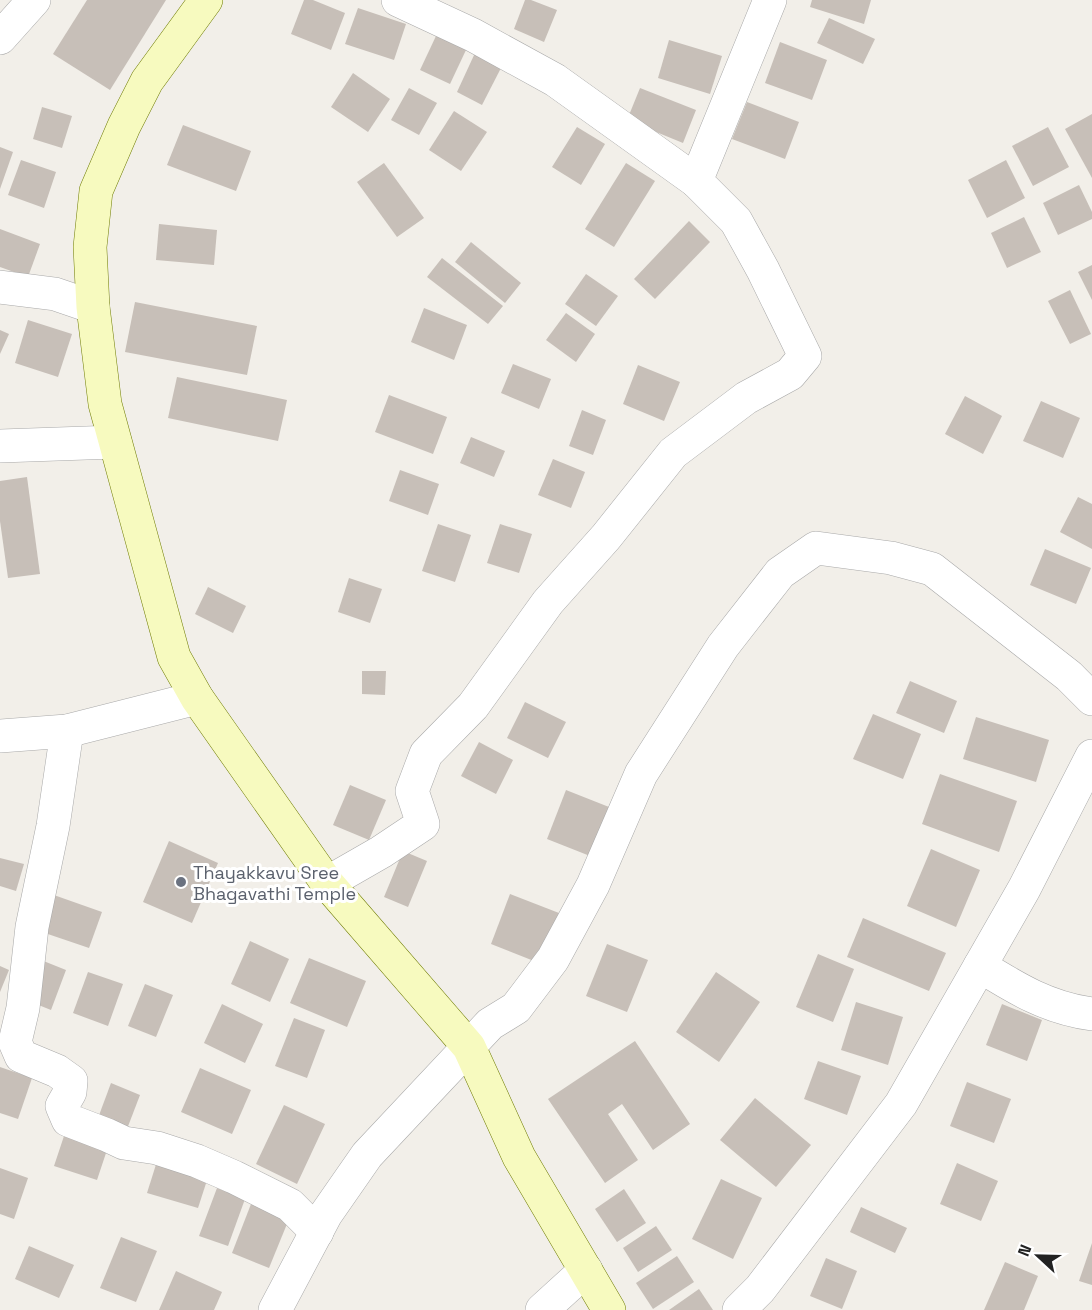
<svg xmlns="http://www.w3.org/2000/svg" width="1092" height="1310" font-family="'Space Grotesk',sans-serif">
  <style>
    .building { fill: #c7bfb8 }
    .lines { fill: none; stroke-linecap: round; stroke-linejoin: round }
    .minor-casing { stroke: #a9a9a9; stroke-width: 34 }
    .secondary-casing { stroke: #707d05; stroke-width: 34 }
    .minor { stroke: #fff; stroke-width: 33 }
    .secondary { stroke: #f7fabf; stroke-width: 33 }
    .worship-dot { fill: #6b7280; stroke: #fff; stroke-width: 2 }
    .labels { text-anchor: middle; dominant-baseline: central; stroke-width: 6; stroke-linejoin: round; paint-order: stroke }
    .worship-label { font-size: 18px; fill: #5b616d; stroke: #fff; text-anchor: start }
  </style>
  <rect width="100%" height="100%" fill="#f2efe9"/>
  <!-- building -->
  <g class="building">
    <polygon points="87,0 166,0 110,90 53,54"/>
    <polygon points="304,0 313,0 345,13 331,50 291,34"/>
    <polygon points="525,0 531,0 557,10 544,42 514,29"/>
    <polygon points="812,0 871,0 864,24 810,7"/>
    <polygon points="358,8 406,24 394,60 345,44"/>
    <polygon points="829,18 875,39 863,64 817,43"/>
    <polygon points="436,36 466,50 450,84 420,70"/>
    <polygon points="669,40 722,56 710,94 658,78"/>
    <polygon points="780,42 827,60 812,100 765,83"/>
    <polygon points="475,53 502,66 482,105 457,92"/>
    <polygon points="353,73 390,99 368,132 331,107"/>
    <polygon points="409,88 437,103 419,135 391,120"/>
    <polygon points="640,88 696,110 683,143 627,120"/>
    <polygon points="747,102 799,122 785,159 732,139"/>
    <polygon points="42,107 72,116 62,148 33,139"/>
    <polygon points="454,111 487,132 461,171 429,150"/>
    <polygon points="1092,114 1092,178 1065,129"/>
    <polygon points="183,125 251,151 236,191 167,165"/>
    <polygon points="577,127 605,144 581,185 552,167"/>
    <polygon points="1048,127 1069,167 1033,186 1012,146"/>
    <polygon points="0,147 13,152 0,189"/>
    <polygon points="21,160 56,172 44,208 8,195"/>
    <polygon points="1006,160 1025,198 987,218 968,180"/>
    <polygon points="384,163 424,218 397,237 357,182"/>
    <polygon points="626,163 655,181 614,247 585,229"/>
    <polygon points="1079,185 1092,212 1092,219 1058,235 1043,203"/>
    <polygon points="1024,217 1041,252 1007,268 991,233"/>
    <polygon points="689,221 710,242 655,299 634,279"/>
    <polygon points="159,224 217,230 214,265 156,260"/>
    <polygon points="0,229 40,244 28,277 0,267"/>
    <polygon points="471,242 521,283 505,303 455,262"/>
    <polygon points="442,258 503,306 488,324 427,277"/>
    <polygon points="1092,265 1092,300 1078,272"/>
    <polygon points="586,274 618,296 596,326 565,304"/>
    <polygon points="1070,290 1091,334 1070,344 1048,301"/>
    <polygon points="135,302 257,326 247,375 125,352"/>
    <polygon points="424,308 467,325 454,360 411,342"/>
    <polygon points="566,313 595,334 576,362 546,340"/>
    <polygon points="28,320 72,334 58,377 15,363"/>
    <polygon points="0,330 9,334 0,354"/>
    <polygon points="513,364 551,379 539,409 501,393"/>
    <polygon points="638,365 680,382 664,421 623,404"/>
    <polygon points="177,377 287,400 278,441 168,418"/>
    <polygon points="389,395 447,417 433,454 375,432"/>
    <polygon points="965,396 1002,416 983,454 945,434"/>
    <polygon points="1041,401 1080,418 1063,458 1023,441"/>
    <polygon points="582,410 606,420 593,455 569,446"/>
    <polygon points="471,437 505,451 494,477 460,463"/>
    <polygon points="553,459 585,472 571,508 538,495"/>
    <polygon points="400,470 439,484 428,515 389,501"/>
    <polygon points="27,477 40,574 8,578 0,521 0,481"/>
    <polygon points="1078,497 1092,504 1092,549 1060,532"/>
    <polygon points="438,524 471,535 455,582 422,571"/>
    <polygon points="500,524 532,534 519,573 487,563"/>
    <polygon points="1045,549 1091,568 1076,604 1030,585"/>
    <polygon points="349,578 382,589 370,623 338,612"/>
    <polygon points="208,587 246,606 233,633 195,614"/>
    <polygon points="362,671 386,671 385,695 362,694"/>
    <polygon points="910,681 957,701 944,733 896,713"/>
    <polygon points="525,702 566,722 548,758 507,738"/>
    <polygon points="873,714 921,734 903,779 853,759"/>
    <polygon points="976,717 1049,740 1036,782 963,759"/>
    <polygon points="479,742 513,760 496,794 461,776"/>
    <polygon points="940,774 1017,801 999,852 922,824"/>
    <polygon points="350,785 386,800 369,840 333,825"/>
    <polygon points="566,790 609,807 590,856 547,839"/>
    <polygon points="169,841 218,863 192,923 143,902"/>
    <polygon points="931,849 980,870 956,927 907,906"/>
    <polygon points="403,851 427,861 408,907 384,897"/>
    <polygon points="0,858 24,864 16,891 0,886"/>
    <polygon points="51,894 102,912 89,948 39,931"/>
    <polygon points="510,894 559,913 539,963 491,944"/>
    <polygon points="863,918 946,953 929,991 847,957"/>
    <polygon points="250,941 289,959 270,1002 231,984"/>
    <polygon points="607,944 648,960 627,1012 586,996"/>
    <polygon points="818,954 854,969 833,1022 796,1007"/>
    <polygon points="309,958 366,981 347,1027 290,1003"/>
    <polygon points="41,960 66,970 51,1010 26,1000"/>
    <polygon points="0,966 9,970 0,992"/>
    <polygon points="88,972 123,984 108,1026 73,1013"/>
    <polygon points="716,972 760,1002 719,1062 676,1032"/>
    <polygon points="145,984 173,995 156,1037 128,1026"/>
    <polygon points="856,1002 903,1017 888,1065 841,1050"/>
    <polygon points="222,1004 263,1024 245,1063 204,1043"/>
    <polygon points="1002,1004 1042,1020 1027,1061 986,1045"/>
    <polygon points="294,1018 325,1030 307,1078 275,1066"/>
    <polygon points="635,1041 690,1124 653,1150 622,1104 608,1114 638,1160 605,1183 548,1099"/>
    <polygon points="818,1061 861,1076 847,1115 804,1099"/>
    <polygon points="0,1067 32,1078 18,1119 0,1113"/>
    <polygon points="200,1068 251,1090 232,1134 181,1112"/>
    <polygon points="967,1082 1011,1099 994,1143 950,1126"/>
    <polygon points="111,1083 140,1095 127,1129 98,1118"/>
    <polygon points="755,1098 811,1145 776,1187 720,1140"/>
    <polygon points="284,1105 325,1124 297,1184 256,1164"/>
    <polygon points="65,1133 108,1147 97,1180 54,1166"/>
    <polygon points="159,1155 210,1171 198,1208 147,1193"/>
    <polygon points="957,1163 998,1181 981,1221 940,1204"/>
    <polygon points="0,1168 28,1178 14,1219 0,1214"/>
    <polygon points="721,1179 762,1198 733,1259 692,1239"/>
    <polygon points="217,1188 245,1199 228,1246 199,1236"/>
    <polygon points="624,1189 646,1223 617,1242 595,1209"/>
    <polygon points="251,1204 289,1219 269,1268 232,1253"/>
    <polygon points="861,1207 907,1228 895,1253 850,1232"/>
    <polygon points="656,1226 672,1250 638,1272 623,1248"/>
    <polygon points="121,1237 157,1251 136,1302 100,1288"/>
    <polygon points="1092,1243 1092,1285 1079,1281"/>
    <polygon points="29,1246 74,1265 59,1298 15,1279"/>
    <polygon points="677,1256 694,1282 653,1309 636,1283"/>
    <polygon points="826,1258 857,1271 842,1309 810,1296"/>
    <polygon points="1005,1262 1038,1276 1024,1310 984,1310"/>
    <polygon points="176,1271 222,1292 214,1310 159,1310"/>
    <polygon points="699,1289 713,1310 669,1310"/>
  </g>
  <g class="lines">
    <defs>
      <g id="minor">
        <polyline points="398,0 473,35 555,80 696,181"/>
        <polyline points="0,38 34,0"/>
        <polyline points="0,287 55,294 93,307"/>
        <polyline points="0,446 115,442"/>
        <polyline points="67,731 53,826 32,927 23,1008 15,1042 21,1056 57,1071 71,1081 70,1092 62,1106 68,1120 107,1135 124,1143 157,1148 197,1161 234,1177 290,1205 317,1232"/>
        <polyline points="0,736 67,731 197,698"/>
        <polyline points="327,883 381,852 423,824 412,791 426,754 473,706 548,602 606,537 673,453 746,398 790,374 805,356 763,270 736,221 696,181 770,0"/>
        <path d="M980,966C1017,989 1048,1008 1092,1014"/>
        <polyline points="275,1310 326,1214 367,1155 490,1024 516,1008 553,959 593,885 641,774 723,646 780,573 816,548 891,558 932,569 1069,676 1092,699"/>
        <polyline points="542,1310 586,1270"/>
        <polyline points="739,1310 760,1289 901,1104 1024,889 1092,756"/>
      </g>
      <polyline id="secondary" points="206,0 147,81 124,126 96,191 90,247 93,307 105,404 174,657 197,698 327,883 469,1047 519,1157 609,1310"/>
    </defs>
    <!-- minor casing -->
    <use href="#minor" class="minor-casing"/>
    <!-- secondary casing -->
    <use href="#secondary" class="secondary-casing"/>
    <!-- minor -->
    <use href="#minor" class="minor"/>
    <!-- secondary -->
    <use href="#secondary" class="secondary"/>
  </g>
  <!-- markers -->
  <circle class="worship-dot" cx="181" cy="882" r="6"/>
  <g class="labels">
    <!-- worship labels -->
    <g class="worship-label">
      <text x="193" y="872">Thayakkavu Sree<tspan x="193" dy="21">Bhagavathi Temple</tspan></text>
    </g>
  </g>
  <!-- north arrow -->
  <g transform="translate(1038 1256) rotate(292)" stroke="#ffffff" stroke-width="4.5" paint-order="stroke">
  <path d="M0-4.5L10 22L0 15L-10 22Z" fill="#222222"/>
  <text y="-9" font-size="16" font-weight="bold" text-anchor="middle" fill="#222222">N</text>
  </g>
</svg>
